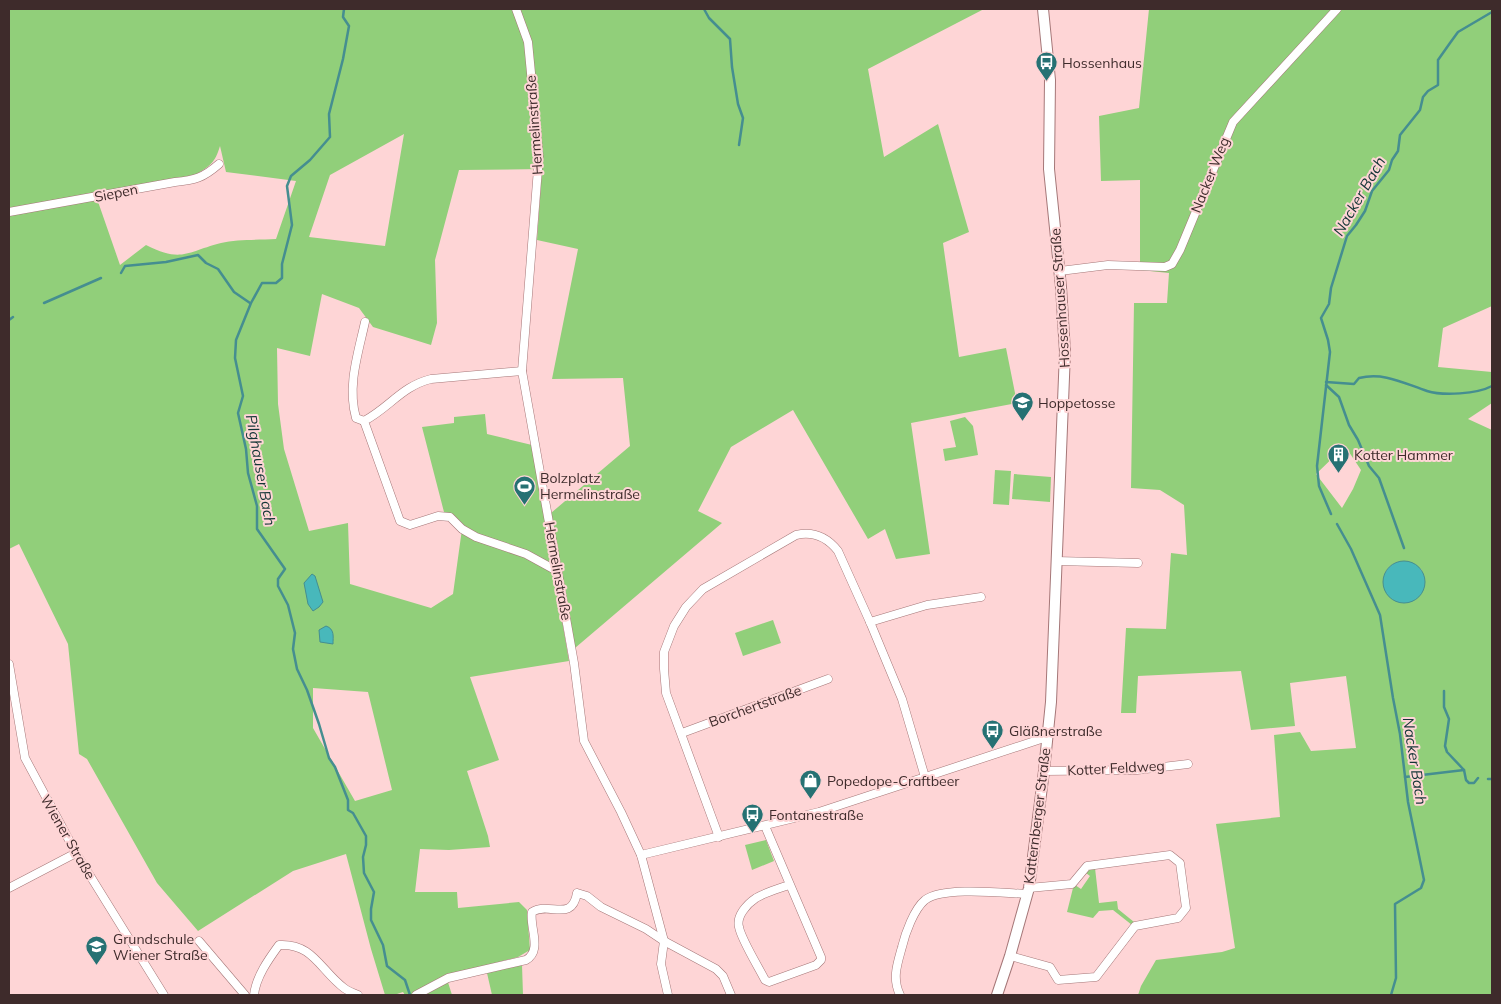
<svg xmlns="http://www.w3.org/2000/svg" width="1501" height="1004" font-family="Mulish,sans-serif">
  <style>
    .green { fill: #91cf7a; fill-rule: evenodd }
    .water { fill: #48b8bb; stroke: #458e90 }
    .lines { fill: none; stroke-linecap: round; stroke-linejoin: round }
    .stream { stroke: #458e90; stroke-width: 2.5 }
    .street-casing { stroke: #a57778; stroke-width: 9 }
    .secondary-casing { stroke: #a57778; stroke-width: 12 }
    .street { stroke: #fff; stroke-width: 8 }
    .secondary { stroke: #fff; stroke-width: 10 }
    .labels { text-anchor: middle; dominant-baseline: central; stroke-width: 4; stroke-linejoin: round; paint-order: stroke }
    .poi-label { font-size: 14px; fill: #3e2b2b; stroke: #fed5d6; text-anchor: start }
    .street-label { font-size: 14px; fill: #3e2b2b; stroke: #fed5d6 }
    .water-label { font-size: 15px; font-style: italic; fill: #133536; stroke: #fed5d6 }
  </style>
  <rect width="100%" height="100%" fill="#fed5d6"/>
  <!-- green -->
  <g class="green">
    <path d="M9,9H984L868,69L884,157L938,124L969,232L943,243L959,357L1006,348L1017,403L911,423L930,554L896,559L885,529L868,539L793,410L731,447L698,511L722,523L575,648L551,513L630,446L623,378L552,379L578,249L537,240L542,169L459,170L435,260L437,323L431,345L373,327L359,308L322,294L310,356L277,348L278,404L284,449L309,531L348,523L350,584L431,608L453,594L462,529L443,516L444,512L422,427L454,423V417L485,414L487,434L532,445L569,661L470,677L499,760L467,771L488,836L490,847L449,850L420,849L415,892H457L458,908L519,902L527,910L530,950L518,957L446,976L452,995H405L403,992L394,995H385L371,949L346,854L293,871L198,931L157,883L87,759L79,754L68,644L19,544L9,549ZM404,134L385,246L309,237L330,175ZM220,146L226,172L296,181L276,239C259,240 237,239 221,243C186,252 182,263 146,245L120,265L95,193L195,175C210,166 215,163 220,146ZM313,688L368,692L392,790L355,801L313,728Z"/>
    <path d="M1149,9H1492V306L1443,328L1438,367L1492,372V403L1468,419L1492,430V995H1138L1141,986L1156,960L1222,952L1235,948L1216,824L1280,817L1274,735L1300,732L1311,751L1356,748L1346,676L1290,683L1295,726L1251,730L1241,671L1138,676L1136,713H1121L1126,628L1166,629L1171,553L1187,555L1184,505L1160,490L1131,488L1134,303H1167L1169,273L1140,270V180L1101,181L1099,116L1139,108ZM1345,446L1361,470L1353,489L1342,508L1316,474ZM1397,562L1421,569C1438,603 1386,618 1384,580C1384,571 1389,566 1397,562Z"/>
    <polygon points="965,417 973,426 978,455 945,461 943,449 956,447 950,421"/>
    <polygon points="995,470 1011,471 1009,505 993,504"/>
    <polygon points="1014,474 1051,477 1050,502 1012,499"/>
    <polygon points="773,620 781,643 743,656 735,633"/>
    <polygon points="766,840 774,861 752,870 745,845"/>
    <polygon points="1095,868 1099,903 1117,901 1118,909 1134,922 1132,925 1113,910 1099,911 1093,918 1067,912 1073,888 1075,885 1081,889 1090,876 1086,873 1089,869"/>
    <polygon points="522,965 523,995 492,995 487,973"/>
  </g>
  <!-- water -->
  <g class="water">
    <circle cx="1404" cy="582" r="21"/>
    <polygon points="312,574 315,576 323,602 319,607 313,611 308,604 304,583"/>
    <path d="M326,626C335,629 333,637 333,644L320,642L319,630Z"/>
  </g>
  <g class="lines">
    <!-- stream -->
    <g class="stream">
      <polyline points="344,9 343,17 349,26 343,59 329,114 330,137 310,160 291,176 287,186 292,225 282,264 282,278 276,283 262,283 251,303 236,340 235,358 243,396 238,413 246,449 248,473 257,506 257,529 285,569 278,579 278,586 288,605 295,633 293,649 297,669 307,690 319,724 329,758 335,767 348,800 348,810 353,813 366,836 366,845 363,857 364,873 374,892 371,909 371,920 383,945 387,966 405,980 410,995"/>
      <polyline points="704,9 709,18 730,39 732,67 738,104 743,118 739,145"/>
      <polyline points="121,273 125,266 166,262 198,255 206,263 218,269 234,292 250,303"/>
      <polyline points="44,303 101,278"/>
      <polyline points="9,320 13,317"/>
      <path d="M1326,382L1354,384L1359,378C1384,372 1403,383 1427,391C1443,396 1477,394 1492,386"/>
      <polyline points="1326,385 1339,397 1349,425 1358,440 1369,466 1379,478 1404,548"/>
      <polyline points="1331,514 1319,486 1317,466 1330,352 1328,340 1321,318 1329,304 1331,288 1347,236 1356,225 1365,211 1372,191 1389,170 1392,160 1398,151 1400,135 1420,110 1423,97 1428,91 1438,85 1438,60 1450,43 1458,32 1492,12"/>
      <polyline points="1337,524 1351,549 1380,615 1393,698 1400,734 1408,802 1424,880 1421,888 1395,904 1396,978 1391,995"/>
      <polyline points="1444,691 1444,707 1449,719 1445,746 1447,752 1464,770 1466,780 1469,783 1474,783 1478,778"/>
      <polyline points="1405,777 1464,770"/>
      <polyline points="1488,779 1492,779"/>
    </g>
    <defs>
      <g id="street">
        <polyline points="516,9 528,42 539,156 522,371 574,663 584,741 621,812 641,855 664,941 661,964 668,995"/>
        <path d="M9,212L175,182C195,180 203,178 219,164"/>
        <polyline points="1060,271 1108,265 1165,267 1172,264 1180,250 1233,122 1337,9"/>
        <path d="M522,371L431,379C402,386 389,408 364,421L400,521L410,525L438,516L450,517L462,529L476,537L526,554L557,571"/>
        <path d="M364,421L356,418C347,386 358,354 365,322"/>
        <polyline points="1056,561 1138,563"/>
        <polyline points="870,622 927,605 981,597"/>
        <polyline points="9,664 25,758 76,853 164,995"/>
        <polyline points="682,733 828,679"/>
        <polyline points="1044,771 1137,770 1188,764"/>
        <path d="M765,826L821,957V960L816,965L769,982L765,980C759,968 741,939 739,927C736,916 747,904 756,898C766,892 778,889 789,885"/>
        <path d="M719,837L666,693L664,669V652L674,626L686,607L703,589L796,535C813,531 827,537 838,551L870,622L902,699L925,777"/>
        <polyline points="641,855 819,812 1047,737"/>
        <polyline points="9,888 76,853"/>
        <polyline points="199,941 245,995"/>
        <polyline points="1010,956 1050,967 1058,980 1096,977 1135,926 1178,918 1186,908 1180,863 1170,855 1087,866 1072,884 1029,888"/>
        <path d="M254,995C256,977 268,960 279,945C313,943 320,970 344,988C348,991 353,993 358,995"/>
        <path d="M416,995L448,978L526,960C543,950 529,927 532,912C549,901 572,923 577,893L587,896L601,907L646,929L664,941L716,969L723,976L731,995"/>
        <path d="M900,995C892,978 897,965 902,947C905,934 914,909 925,900C943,886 1004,893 1027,894"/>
      </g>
      <polyline id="secondary" points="997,995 1010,956 1029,888 1044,771 1051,702 1065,352 1061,287 1049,169 1050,80 1043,9"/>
    </defs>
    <!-- street casing -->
    <use href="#street" class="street-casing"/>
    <!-- secondary casing -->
    <use href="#secondary" class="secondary-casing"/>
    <!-- street -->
    <use href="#street" class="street"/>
    <!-- secondary -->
    <use href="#secondary" class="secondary"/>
  </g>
  <!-- icons -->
  <defs>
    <symbol id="bus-pin" viewBox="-11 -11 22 30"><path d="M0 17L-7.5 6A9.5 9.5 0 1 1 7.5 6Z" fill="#267173" stroke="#fed5d6"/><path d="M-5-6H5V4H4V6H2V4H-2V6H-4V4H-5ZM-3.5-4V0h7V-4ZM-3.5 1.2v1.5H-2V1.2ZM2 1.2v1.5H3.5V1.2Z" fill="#fff"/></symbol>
    <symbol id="school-pin" viewBox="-11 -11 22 30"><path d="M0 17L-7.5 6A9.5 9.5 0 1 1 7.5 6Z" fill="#267173" stroke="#fed5d6"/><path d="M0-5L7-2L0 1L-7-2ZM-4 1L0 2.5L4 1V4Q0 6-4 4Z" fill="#fff"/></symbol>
    <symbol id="building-pin" viewBox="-11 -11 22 30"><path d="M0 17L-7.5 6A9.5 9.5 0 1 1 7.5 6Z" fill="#267173" stroke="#fed5d6"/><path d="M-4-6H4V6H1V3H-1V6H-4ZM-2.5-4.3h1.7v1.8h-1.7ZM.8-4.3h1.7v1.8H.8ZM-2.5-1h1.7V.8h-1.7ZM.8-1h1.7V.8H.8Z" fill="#fff"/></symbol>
    <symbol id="stadium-pin" viewBox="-11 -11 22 30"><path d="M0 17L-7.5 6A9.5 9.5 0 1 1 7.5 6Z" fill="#267173" stroke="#fed5d6"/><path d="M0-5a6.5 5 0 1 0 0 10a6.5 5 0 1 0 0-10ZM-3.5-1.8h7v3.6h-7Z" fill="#fff"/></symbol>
    <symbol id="shop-pin" viewBox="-11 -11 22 30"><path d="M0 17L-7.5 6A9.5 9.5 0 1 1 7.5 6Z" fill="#267173" stroke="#fed5d6"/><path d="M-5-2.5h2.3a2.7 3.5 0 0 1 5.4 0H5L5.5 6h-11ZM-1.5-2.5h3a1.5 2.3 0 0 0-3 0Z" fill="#fff"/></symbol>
  </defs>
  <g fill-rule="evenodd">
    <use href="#bus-pin" x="1034" y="50" width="25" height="34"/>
    <use href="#school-pin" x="1010" y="390" width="25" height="34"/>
    <use href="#building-pin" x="1326" y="442" width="25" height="34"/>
    <use href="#stadium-pin" x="512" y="474" width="25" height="34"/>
    <use href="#bus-pin" x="980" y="718" width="25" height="34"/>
    <use href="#shop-pin" x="798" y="768" width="25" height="34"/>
    <use href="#bus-pin" x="740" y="802" width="25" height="34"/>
    <use href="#school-pin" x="84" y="934" width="25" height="34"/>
  </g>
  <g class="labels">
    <!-- poi labels -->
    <g class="poi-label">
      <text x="1062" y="63">Hossenhaus</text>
      <text x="1038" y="403">Hoppetosse</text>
      <text x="1354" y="455">Kotter Hammer</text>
      <text x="540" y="478">Bolzplatz<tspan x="540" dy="16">Hermelinstraße</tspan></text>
      <text x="1009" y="731">Gläßnerstraße</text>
      <text x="827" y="781">Popedope-Craftbeer</text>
      <text x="769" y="815">Fontanestraße</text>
      <text x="113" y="939">Grundschule<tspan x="113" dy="16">Wiener Straße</tspan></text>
    </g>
    <!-- street labels -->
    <g class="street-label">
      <text transform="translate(534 125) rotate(-94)">Hermelinstraße</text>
      <text transform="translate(1210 175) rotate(-68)">Nacker Weg</text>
      <text transform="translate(116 193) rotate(-11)">Siepen</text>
      <text transform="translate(1060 298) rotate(-94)">Hossenhauser Straße</text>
      <text transform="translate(558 571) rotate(80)">Hermelinstraße</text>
      <text transform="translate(755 706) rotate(-20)">Borchertstraße</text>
      <text transform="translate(1116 768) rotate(-3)">Kotter Feldweg</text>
      <text transform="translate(1037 816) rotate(-83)">Katternberger Straße</text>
      <text transform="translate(68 837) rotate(60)">Wiener Straße</text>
    </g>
    <!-- water labels -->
    <g class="water-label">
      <text transform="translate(1359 196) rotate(-60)">Nacker Bach</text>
      <text transform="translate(261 470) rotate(80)">Pilghauser Bach</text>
      <text transform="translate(1415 761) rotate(81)">Nacker Bach</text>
    </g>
  </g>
  <!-- border -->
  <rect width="1501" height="1004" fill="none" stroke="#3e2b2b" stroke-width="20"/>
</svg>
